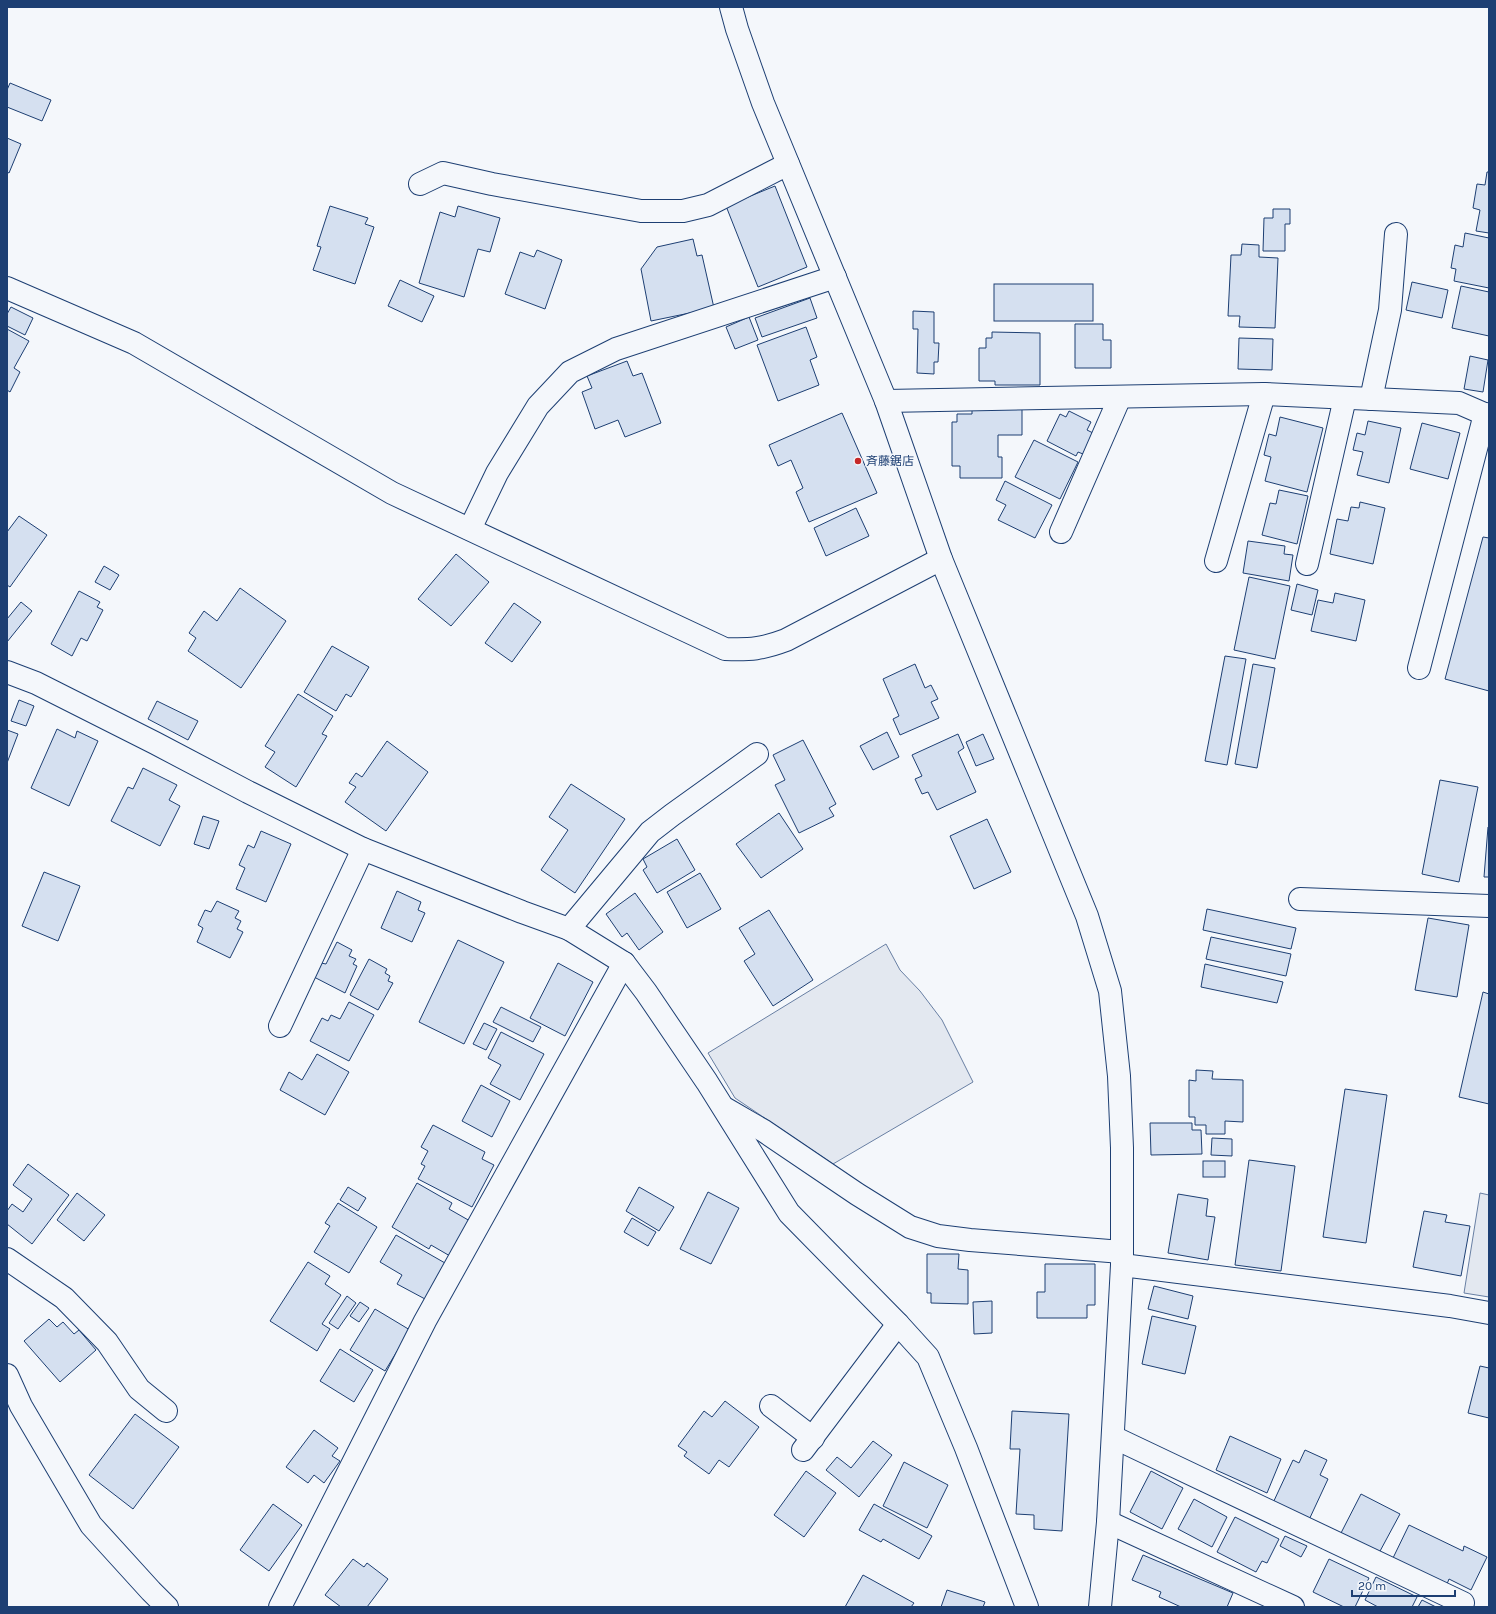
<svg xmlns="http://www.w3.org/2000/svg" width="1496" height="1614" font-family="Karla,'Noto Sans JP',sans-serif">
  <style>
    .parking { fill: #e3e8f0; stroke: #687fa3 }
    .building { fill: #d5e0f0; stroke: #1d3f73 }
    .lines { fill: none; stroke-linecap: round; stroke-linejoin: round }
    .minor-casing { stroke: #1d3f73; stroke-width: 24 }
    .minor { stroke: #f4f7fb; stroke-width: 22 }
    .poi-dot { fill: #c62828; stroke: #f4f7fb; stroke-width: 1.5 }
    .labels { text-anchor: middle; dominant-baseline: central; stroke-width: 3; stroke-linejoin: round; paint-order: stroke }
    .poi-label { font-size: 12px; fill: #1d3f73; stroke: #f4f7fb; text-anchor: start }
  </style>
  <rect width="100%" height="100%" fill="#f4f7fb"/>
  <!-- parking -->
  <g class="parking">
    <polygon points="886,944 900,970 920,991 942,1020 973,1082 833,1164 735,1098 708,1053"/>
    <polygon points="1480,1193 1489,1195 1489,1297 1464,1293"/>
  </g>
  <!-- building -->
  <g class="building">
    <polygon points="10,83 51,100 42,121 7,107 7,90"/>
    <polygon points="7,138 21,144 9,173 7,172"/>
    <polygon points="1487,172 1489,172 1489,233 1476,231 1480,210 1473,208 1477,184 1485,185"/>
    <polygon points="775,186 807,267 758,287 726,206"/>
    <polygon points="330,206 368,218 365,224 374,227 355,284 313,270 321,247 317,246"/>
    <polygon points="458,206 500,218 490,252 478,249 464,297 419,283 440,212 455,217"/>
    <polygon points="1273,209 1290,209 1290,224 1285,224 1285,251 1263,251 1264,218 1273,218"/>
    <polygon points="1465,233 1489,238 1489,288 1454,281 1456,269 1451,268 1455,245 1463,247"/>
    <polygon points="693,239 697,256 702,255 714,308 651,321 641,269 657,247"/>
    <polygon points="1242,244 1259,245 1259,257 1278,258 1275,328 1239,327 1240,316 1228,316 1231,255 1241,255"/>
    <polygon points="537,250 562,260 545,309 505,294 520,252 534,257"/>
    <polygon points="400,280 434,296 422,322 388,306"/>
    <polygon points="1412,282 1448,290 1442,318 1406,310"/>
    <rect x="994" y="284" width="99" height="37"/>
    <polygon points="1461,286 1489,292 1489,336 1452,328"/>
    <polygon points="810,298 817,318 762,337 755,318"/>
    <polygon points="11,307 33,318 25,335 7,326 7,314"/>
    <polygon points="913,311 934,312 934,343 939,343 938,362 934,362 934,374 917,373 918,329 913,329"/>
    <polygon points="749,317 758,340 735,349 726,327"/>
    <polygon points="1075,324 1103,324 1103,340 1111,340 1111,368 1075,368"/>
    <polygon points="806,327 817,357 810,360 819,385 778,401 757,345"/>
    <polygon points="7,329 29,341 14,368 20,372 10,392 7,390"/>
    <polygon points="992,332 1040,333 1040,385 995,385 995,381 979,381 979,348 986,348 986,338 992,338"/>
    <polygon points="1239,338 1273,339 1272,370 1238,369"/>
    <polygon points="1470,356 1488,360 1483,392 1464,389"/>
    <polygon points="627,361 633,376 642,373 661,423 625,437 618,420 595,429 582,392 592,388 587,376"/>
    <polygon points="1022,408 1022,435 998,435 998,457 1002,457 1002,478 960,478 960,466 952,466 952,422 957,422 957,414 972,414 972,409"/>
    <polygon points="1069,411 1091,422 1087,430 1093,433 1083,454 1078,452 1076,456 1047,441 1060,414 1066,417"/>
    <polygon points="842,413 877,493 809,522 796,492 803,488 791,460 778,466 769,445"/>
    <polygon points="1280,417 1323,428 1307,492 1265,481 1271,457 1264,455 1269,434 1276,436"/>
    <polygon points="1368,421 1401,428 1389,483 1357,475 1363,452 1353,450 1357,433 1365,435"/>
    <polygon points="1422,423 1460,433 1448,479 1410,469"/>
    <polygon points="1034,440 1078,462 1060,499 1015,477"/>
    <polygon points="1005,481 1052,505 1035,538 998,520 1006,505 996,500"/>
    <polygon points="1279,490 1308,496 1297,544 1262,535 1270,503 1276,504"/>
    <polygon points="1360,502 1385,508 1373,564 1330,554 1337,519 1348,521 1351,507 1359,508"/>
    <polygon points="856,508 869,536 826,556 814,528"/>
    <polygon points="19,516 47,535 10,587 7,585 7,532"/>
    <polygon points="1483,537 1489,538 1489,691 1445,679"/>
    <polygon points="1248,541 1285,546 1284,554 1293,555 1289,581 1243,573"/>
    <polygon points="456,554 489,582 451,626 418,599"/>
    <polygon points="104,566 119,575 110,590 95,582"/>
    <polygon points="1249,577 1290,586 1275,659 1234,650"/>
    <polygon points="1297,584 1318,590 1312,615 1291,610"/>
    <polygon points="240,588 286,621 241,688 188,651 196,638 189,633 204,611 217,621"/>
    <polygon points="79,591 100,602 97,607 103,610 87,641 81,638 72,656 51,644"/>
    <polygon points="1335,593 1365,600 1356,641 1311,631 1318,600 1333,603"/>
    <polygon points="21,602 32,611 7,642 7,619"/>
    <polygon points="514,603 541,622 512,662 485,643"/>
    <polygon points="332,646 369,667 351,697 346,694 336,711 304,692"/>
    <polygon points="1225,656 1246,659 1227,765 1205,761"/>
    <polygon points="915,664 925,688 931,685 938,699 931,702 939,718 900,735 893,719 899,716 883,679"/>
    <polygon points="1253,664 1275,668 1257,768 1235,764"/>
    <polygon points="298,694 333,716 322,734 327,736 296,787 265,767 275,752 265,746"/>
    <polygon points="19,700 34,706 26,726 11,721"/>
    <polygon points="157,701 198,721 188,740 148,719"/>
    <polygon points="57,729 75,738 77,731 98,741 69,806 31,788"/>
    <polygon points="7,730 18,734 7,763"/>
    <polygon points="887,732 899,757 873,770 860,746"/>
    <polygon points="958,734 964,748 958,752 976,792 937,810 928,792 922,794 915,779 922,776 912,755"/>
    <polygon points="983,734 994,759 976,766 966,742"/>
    <polygon points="803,740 836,804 829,808 834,816 799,833 775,785 785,780 773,755"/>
    <polygon points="387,741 428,772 386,831 345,802 356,787 349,783 356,773 362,777"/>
    <polygon points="143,768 177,785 169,800 180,806 160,846 111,821 128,787 133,789"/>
    <polygon points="1440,780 1478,787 1459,882 1422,874"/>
    <polygon points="571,784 625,819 575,893 541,870 568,830 549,817"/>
    <polygon points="779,813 803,849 761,878 736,844"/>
    <polygon points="203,816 219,821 209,849 194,844"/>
    <polygon points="987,819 1011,872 974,889 950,836"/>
    <polygon points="1488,827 1489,827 1489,877 1484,877"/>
    <polygon points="261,831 291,844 266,902 236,889 245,868 239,865 248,845 254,848"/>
    <polygon points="677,839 695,870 657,893 643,870 647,867 643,859"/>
    <polygon points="44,872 80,886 58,941 22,926"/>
    <polygon points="700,873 721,909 687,928 667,892"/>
    <polygon points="397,891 421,902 418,910 425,913 412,942 381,928"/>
    <polygon points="635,893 663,932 639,950 627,933 622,937 606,914"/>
    <polygon points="217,901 239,911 235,918 241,921 237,929 243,932 230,958 197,942 203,928 198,925 205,910 211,912"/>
    <polygon points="1207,909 1296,928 1291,949 1203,930"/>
    <polygon points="769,910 813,980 773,1006 744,961 755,954 739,928"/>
    <polygon points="1428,918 1469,925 1457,997 1415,990"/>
    <polygon points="1211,937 1291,954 1286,976 1206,959"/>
    <polygon points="458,940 504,962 464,1044 419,1022"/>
    <polygon points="337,942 352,950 349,956 356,959 353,964 357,966 345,993 314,977 321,963 326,964"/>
    <polygon points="369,959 387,969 385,973 390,976 388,981 393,983 378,1010 350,995"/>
    <polygon points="558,963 593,982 565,1036 530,1018"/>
    <polygon points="1205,964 1283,982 1277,1003 1201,987"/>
    <polygon points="1483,992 1489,994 1489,1104 1459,1097"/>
    <polygon points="349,1002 374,1015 349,1061 310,1041 322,1018 328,1021 331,1015 340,1019"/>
    <polygon points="501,1007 541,1027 533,1042 493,1022"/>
    <polygon points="484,1023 497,1029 486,1050 473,1044"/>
    <polygon points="501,1032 544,1054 520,1100 490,1084 501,1065 488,1058"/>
    <polygon points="317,1054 349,1072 325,1115 280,1090 289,1072 302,1080"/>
    <polygon points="1196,1070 1213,1071 1212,1079 1243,1080 1243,1122 1225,1121 1225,1134 1206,1134 1206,1125 1195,1125 1195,1117 1189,1117 1189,1080 1196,1081"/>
    <polygon points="481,1085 510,1101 492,1137 462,1121"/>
    <polygon points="1345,1089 1387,1095 1366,1243 1323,1237"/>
    <polygon points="1150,1123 1192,1123 1192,1130 1201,1130 1202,1154 1151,1155"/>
    <polygon points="433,1125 485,1152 482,1159 494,1165 472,1207 418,1179 425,1166 421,1164 428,1151 421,1147"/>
    <polygon points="1212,1138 1232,1139 1232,1156 1211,1155"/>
    <polygon points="1249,1160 1295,1166 1281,1271 1235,1265"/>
    <rect x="1203" y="1161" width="22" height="16"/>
    <polygon points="28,1164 69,1195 32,1244 7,1224 7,1211 12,1204 23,1212 32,1199 13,1185"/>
    <polygon points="417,1183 452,1203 449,1209 470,1221 450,1256 431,1245 429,1249 392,1227"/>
    <polygon points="348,1187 366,1198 358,1211 340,1200"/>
    <polygon points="639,1187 674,1207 659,1231 626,1211"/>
    <polygon points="708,1192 739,1208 711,1264 680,1249"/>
    <polygon points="77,1193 105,1215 84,1241 57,1220"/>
    <polygon points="1178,1194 1208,1199 1206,1216 1215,1217 1208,1260 1168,1253"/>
    <polygon points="338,1203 377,1227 349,1273 314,1252 330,1226 325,1223"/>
    <polygon points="1424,1211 1447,1215 1445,1222 1470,1226 1461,1276 1413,1267"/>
    <polygon points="632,1218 656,1232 648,1246 624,1232"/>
    <polygon points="396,1235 445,1263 425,1299 397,1284 402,1275 380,1262"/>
    <polygon points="927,1254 959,1254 958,1269 968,1270 968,1304 931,1303 931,1293 927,1293"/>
    <polygon points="308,1262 330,1276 325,1284 341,1295 322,1324 330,1329 317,1351 270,1321"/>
    <polygon points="1045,1264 1095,1264 1095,1305 1087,1305 1087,1318 1037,1318 1037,1292 1045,1292"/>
    <polygon points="1154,1286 1193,1296 1188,1319 1148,1309"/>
    <polygon points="347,1296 356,1303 338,1329 329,1323"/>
    <polygon points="992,1301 992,1333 974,1334 973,1302"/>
    <polygon points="360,1302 369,1308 359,1322 350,1316"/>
    <polygon points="375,1309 410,1330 385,1371 350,1350"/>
    <polygon points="1152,1316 1196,1326 1185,1374 1142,1364"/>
    <polygon points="49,1319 57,1327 63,1322 74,1334 79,1330 96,1350 60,1382 24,1341"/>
    <polygon points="340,1349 373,1370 354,1402 320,1381"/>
    <polygon points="1480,1366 1489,1368 1489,1418 1468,1413"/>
    <polygon points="725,1401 759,1427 729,1467 719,1460 709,1474 684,1456 687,1452 678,1446 704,1411 712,1417"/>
    <polygon points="1012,1411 1069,1414 1062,1531 1034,1529 1034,1515 1016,1514 1020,1449 1010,1449"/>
    <polygon points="135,1414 179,1447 133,1509 89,1475"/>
    <polygon points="314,1430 338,1448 332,1456 340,1461 324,1483 314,1475 308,1483 286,1467"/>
    <polygon points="1230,1436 1281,1459 1267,1493 1216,1470"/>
    <polygon points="873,1441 892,1455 859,1497 826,1470 837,1457 851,1468"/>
    <polygon points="1305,1450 1327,1460 1320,1475 1328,1479 1308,1522 1272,1505 1293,1460 1299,1463"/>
    <polygon points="904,1462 948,1485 927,1528 883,1506"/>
    <polygon points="806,1471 836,1493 804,1537 774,1515"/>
    <polygon points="1151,1471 1183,1488 1162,1529 1130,1512"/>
    <polygon points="1361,1494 1400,1514 1379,1553 1341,1533"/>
    <polygon points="1194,1499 1227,1517 1212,1547 1178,1529"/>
    <polygon points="273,1504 302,1525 269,1571 240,1550"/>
    <polygon points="874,1504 932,1536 919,1559 883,1539 881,1542 859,1530"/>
    <polygon points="1235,1517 1279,1539 1267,1563 1262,1561 1256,1572 1217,1552"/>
    <polygon points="1409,1525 1463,1551 1464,1546 1487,1557 1471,1590 1449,1579 1447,1584 1393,1558"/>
    <polygon points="1285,1536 1307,1546 1301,1557 1280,1546"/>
    <polygon points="1143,1555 1233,1593 1227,1607 1181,1607 1159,1597 1161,1592 1132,1580"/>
    <polygon points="353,1559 364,1567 367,1563 388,1579 367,1607 341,1607 325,1595"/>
    <polygon points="1329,1559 1369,1578 1355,1607 1344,1607 1313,1592"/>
    <polygon points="863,1575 914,1603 911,1607 845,1607"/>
    <polygon points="1376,1577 1417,1597 1412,1607 1378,1607 1365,1600"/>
    <polygon points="947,1590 985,1602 983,1607 941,1607"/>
    <polygon points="1422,1600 1436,1607 1418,1607"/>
  </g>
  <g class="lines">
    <defs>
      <g id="minor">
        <polyline points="731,7 737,29 763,103 886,401 941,559 1087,916 1110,991 1119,1076 1122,1148 1122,1265 1108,1522 1100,1607"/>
        <polyline points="420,184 443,173 492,184 641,211 683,211 708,205 788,164"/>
        <path d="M7,288L134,343L392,493L725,649C751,650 762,649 786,640L941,559"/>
        <polyline points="1371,399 1390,310 1396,234"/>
        <polyline points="886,401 1264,394 1459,403 1489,416"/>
        <polyline points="470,529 497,473 538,406 570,372 616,349 835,277"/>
        <polyline points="1061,532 1120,397"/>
        <polyline points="1216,561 1264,394"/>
        <polyline points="1307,564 1345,398"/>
        <polyline points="1419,668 1485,414"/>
        <polyline points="7,672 36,683 155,743 248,792 363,849 522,912 569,929 624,963 646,992 707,1082 789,1213 898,1324 928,1357 966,1448 1027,1607"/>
        <polyline points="1300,899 1489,906"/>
        <polyline points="569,929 650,832 672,815 757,754"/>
        <polyline points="280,1026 363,849"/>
        <polyline points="726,1109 764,1131 857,1194 910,1227 938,1236 970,1240 1122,1252"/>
        <polyline points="7,1259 64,1298 107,1342 139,1389 166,1411"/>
        <polyline points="1122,1265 1450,1306 1489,1313"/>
        <polyline points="7,1375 21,1406 91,1525 151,1591 167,1607"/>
        <polyline points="771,1406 813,1438"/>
        <polyline points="1113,1437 1463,1603"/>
        <polyline points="803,1450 898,1324"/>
        <polyline points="1108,1522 1293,1607"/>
        <polyline points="280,1607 425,1321 624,963"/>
      </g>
    </defs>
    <!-- minor casing -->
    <use href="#minor" class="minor-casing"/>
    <!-- minor -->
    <use href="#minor" class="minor"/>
  </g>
  <!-- markers -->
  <circle class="poi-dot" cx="858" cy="461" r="4"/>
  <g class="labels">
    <!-- poi labels -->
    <g class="poi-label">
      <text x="866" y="461">斉藤鋸店</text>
    </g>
  </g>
  <!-- border -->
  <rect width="1496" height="1614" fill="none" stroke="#1d3f73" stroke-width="16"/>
  <!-- scale -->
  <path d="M1352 1590v6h103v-6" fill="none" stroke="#1d3f73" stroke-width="2"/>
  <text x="1358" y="1590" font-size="12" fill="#1d3f73" stroke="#f4f7fb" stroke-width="3" paint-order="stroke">20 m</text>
</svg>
